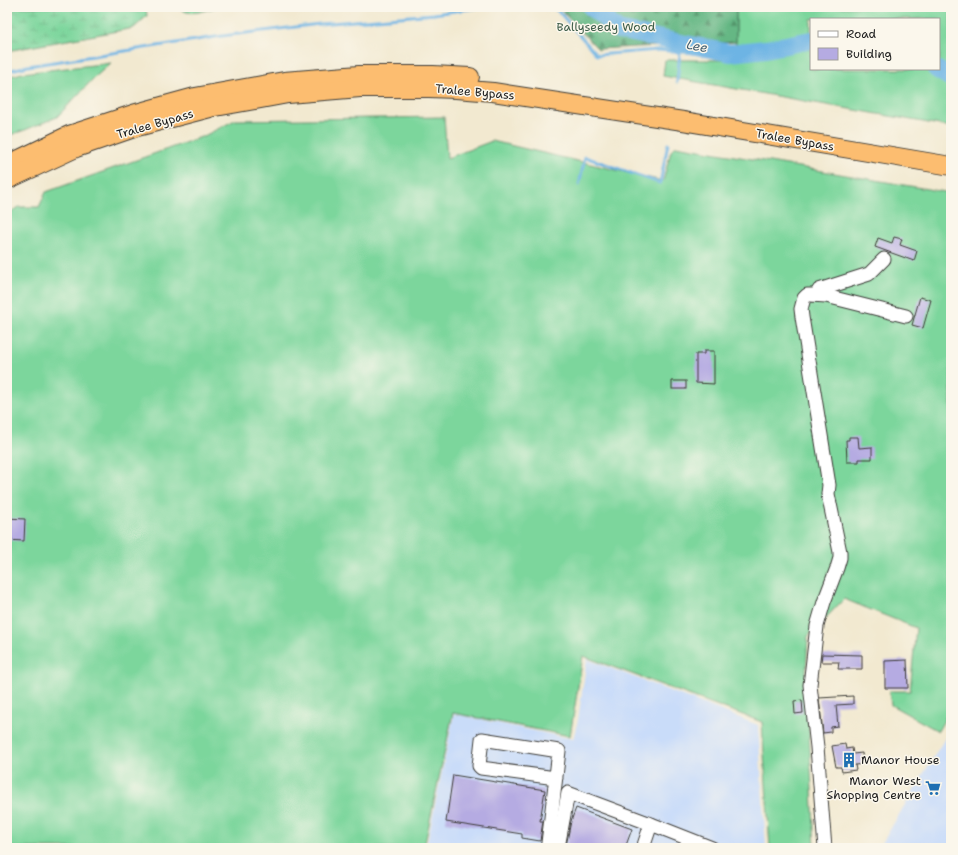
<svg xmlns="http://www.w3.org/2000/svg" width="958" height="855" font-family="'Shantell Sans',sans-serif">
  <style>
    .built { fill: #c9dcf9 }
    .grass { fill: #7cd69c; stroke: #4c795c; fill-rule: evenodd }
    .forest { fill: url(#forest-firs); stroke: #406a50 }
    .wetland { fill: url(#wetland-marsh); stroke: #4c795c }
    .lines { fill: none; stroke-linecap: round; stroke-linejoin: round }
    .stream { stroke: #6db4e4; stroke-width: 3 }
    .river { stroke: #6db4e4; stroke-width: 18 }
    .building { fill: #b5abe2 }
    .minor-casing { stroke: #3c3b37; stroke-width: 15 }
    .highway-casing { stroke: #3c3b37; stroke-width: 20 }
    .minor { stroke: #fff; stroke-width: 13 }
    .highway { stroke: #fcbd6f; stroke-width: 18 }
    .labels { text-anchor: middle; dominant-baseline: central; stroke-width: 3; stroke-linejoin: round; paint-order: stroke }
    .park-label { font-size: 12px; fill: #3e5d49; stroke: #fbf7ec }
    .street-label { font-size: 12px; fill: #1c1c1c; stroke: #fbf7ec }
    .poi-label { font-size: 12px; fill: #1c1c1c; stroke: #fbf7ec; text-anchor: start }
    .water-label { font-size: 13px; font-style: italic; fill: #3c596c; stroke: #fbf7ec }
  </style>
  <defs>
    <pattern id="forest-firs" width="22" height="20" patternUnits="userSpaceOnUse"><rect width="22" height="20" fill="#65b784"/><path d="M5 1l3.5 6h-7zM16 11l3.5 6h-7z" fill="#52946b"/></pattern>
    <pattern id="wetland-marsh" width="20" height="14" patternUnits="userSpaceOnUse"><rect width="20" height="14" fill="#7cd69c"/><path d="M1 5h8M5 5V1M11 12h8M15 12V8" fill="none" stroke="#6bb786"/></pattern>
  </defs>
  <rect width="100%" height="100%" fill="#fbf7ec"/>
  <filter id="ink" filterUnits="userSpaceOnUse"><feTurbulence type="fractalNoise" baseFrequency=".025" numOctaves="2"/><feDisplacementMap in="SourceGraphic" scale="8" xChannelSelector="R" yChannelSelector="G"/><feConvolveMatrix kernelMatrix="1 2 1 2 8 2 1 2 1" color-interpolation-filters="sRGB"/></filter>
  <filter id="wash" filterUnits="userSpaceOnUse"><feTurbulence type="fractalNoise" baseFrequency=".012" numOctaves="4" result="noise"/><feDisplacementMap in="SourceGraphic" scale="16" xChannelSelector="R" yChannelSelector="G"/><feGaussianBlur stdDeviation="0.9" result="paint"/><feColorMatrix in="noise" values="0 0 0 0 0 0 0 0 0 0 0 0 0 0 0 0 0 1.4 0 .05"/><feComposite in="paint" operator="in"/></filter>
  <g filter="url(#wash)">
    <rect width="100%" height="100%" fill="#f2e9d0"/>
    <!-- built -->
    <g class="built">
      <polygon points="587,659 758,725 766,848 426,848 454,714 573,739 578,720"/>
      <polygon points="951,728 951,848 879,848"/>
    </g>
    <!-- grass -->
    <g class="grass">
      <path d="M178,7H218C205,10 189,18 178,7Z"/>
      <path d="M736,7H951V127L663,76L665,60H733L736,42ZM811,19H939V69H811Z"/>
      <polygon points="111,63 93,79 57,117 25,130 7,136 7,77 22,73"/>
      <polygon points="444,117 447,158 492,141 663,181 671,151 676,146 951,193 951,708 938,731 891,705 889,691 910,691 916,628 844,599 808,636 806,672 815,848 770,848 762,722 583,656 570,736 453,713 424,848 7,848 7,214 19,207 39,207 46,192 204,136 235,120"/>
    </g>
    <!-- forest -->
    <polygon class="forest" points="558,7 736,7 736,42 598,49"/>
    <!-- wetland -->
    <polygon class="wetland" points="7,7 146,7 147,16 134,28 7,51"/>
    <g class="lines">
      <!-- stream -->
      <g class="stream">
        <polyline points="552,7 559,12 597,55 658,50 680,52 730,53"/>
        <polyline points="7,71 28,66 222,36 320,24 434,14 482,7"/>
        <polyline points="677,82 680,52"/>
        <polyline points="579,185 585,157 660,183 668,144"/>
      </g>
      <!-- river -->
      <g class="river">
        <polyline points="591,7 618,30 730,53 766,49 811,40"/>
        <polyline points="936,69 951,78"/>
      </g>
    </g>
    <g id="blocks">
      <!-- building -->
      <g class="building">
        <polygon points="894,237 902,239 900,245 917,251 914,261 875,247 878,238 892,243"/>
        <polygon points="920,297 931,300 923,328 912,325"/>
        <polygon points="704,351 714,351 714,384 696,383 696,354 704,354"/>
        <rect x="672" y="381" width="14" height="8"/>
        <polygon points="849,437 858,437 859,448 872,447 872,459 859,459 859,462 847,462 846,440 849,440"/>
        <polygon points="7,518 25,519 24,541 7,540"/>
        <polygon points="822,654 862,655 862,669 838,669 839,662 821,662"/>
        <polygon points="907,660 908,688 885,688 885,661"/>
        <polygon points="853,696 853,704 836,705 838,726 831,727 831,732 823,733 819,698"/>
        <polygon points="802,700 803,713 795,714 794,701"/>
        <polygon points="845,744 846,749 852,748 853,754 862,753 863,764 855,765 856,770 842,772 841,767 836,767 832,746"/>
        <polygon points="453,775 545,790 540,821 543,821 540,841 522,838 522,834 446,822"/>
        <polygon points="576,808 632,829 625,848 573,848 566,846 571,821"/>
      </g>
    </g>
  </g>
  <g filter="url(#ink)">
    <use href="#blocks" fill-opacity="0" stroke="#3c3b37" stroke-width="1"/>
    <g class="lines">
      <defs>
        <g id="minor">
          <polyline points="817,295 819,290 869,274 884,259"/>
          <polyline points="559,842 568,793 651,824"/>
          <polyline points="547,848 548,843 559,751 482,739 479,766 481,768 556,778"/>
          <polyline points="643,848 651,824 712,848"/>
          <polyline points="825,848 817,747 810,685 817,626 824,602 837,568 840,558 840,552 828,494 829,485 802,317 801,309 804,298 807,295 811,295 826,296 906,316"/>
        </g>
        <g id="highway">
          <polyline points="7,165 69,135 133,114 195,97 284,81 359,75 433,75 470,77"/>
          <polyline points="7,180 76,148 137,127 210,108 288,94 360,88 429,88 456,89 493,92 683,121 951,166"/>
        </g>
      </defs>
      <!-- minor casing -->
      <use href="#minor" class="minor-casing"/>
      <!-- highway casing -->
      <use href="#highway" class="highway-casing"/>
      <!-- minor -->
      <use href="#minor" class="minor"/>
      <!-- highway -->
      <use href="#highway" class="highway"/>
    </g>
  </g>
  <!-- icons -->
  <defs>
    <symbol id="building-bare" viewBox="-9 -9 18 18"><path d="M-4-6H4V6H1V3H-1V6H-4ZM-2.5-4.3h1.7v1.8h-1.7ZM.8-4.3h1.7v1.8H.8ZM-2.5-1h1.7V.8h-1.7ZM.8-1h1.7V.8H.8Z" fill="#1f6fb2" stroke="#fbf7ec" stroke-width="2.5" paint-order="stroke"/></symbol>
    <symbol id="supermarket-bare" viewBox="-9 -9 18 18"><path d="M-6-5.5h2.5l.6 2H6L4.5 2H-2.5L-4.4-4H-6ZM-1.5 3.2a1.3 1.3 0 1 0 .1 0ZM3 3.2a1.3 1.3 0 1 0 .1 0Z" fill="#1f6fb2" stroke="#fbf7ec" stroke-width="2.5" paint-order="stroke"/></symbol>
  </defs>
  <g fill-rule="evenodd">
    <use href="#building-bare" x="838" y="749" width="22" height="22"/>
    <use href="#supermarket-bare" x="922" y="777" width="22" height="22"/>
  </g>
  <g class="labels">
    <!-- park labels -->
    <g class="park-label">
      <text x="606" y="27">Ballyseedy Wood</text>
    </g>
    <!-- street labels -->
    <g class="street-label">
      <text transform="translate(475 92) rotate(5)">Tralee Bypass</text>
      <text transform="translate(155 124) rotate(-16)">Tralee Bypass</text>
      <text transform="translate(795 140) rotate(10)">Tralee Bypass</text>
    </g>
    <!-- poi labels -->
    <g class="poi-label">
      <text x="861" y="760">Manor House</text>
      <text x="921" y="781" text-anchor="end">Manor West<tspan x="921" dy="14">Shopping Centre</tspan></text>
    </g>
    <!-- water labels -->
    <g class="water-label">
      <text transform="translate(697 46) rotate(11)">Lee</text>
    </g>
  </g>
  <!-- margin -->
  <rect width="958" height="855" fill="none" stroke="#fbf7ec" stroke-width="24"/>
  <!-- legend -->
  <rect x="810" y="18" width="130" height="52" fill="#fbf7ec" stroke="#a29f99"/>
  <rect x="818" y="31" width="20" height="6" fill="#ffffff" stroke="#a29f99"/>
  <text x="846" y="38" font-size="12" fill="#1c1c1c">Road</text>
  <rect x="818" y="48" width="20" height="12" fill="#b5abe2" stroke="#a29f99"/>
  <text x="846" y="58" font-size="12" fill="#1c1c1c">Building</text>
</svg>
